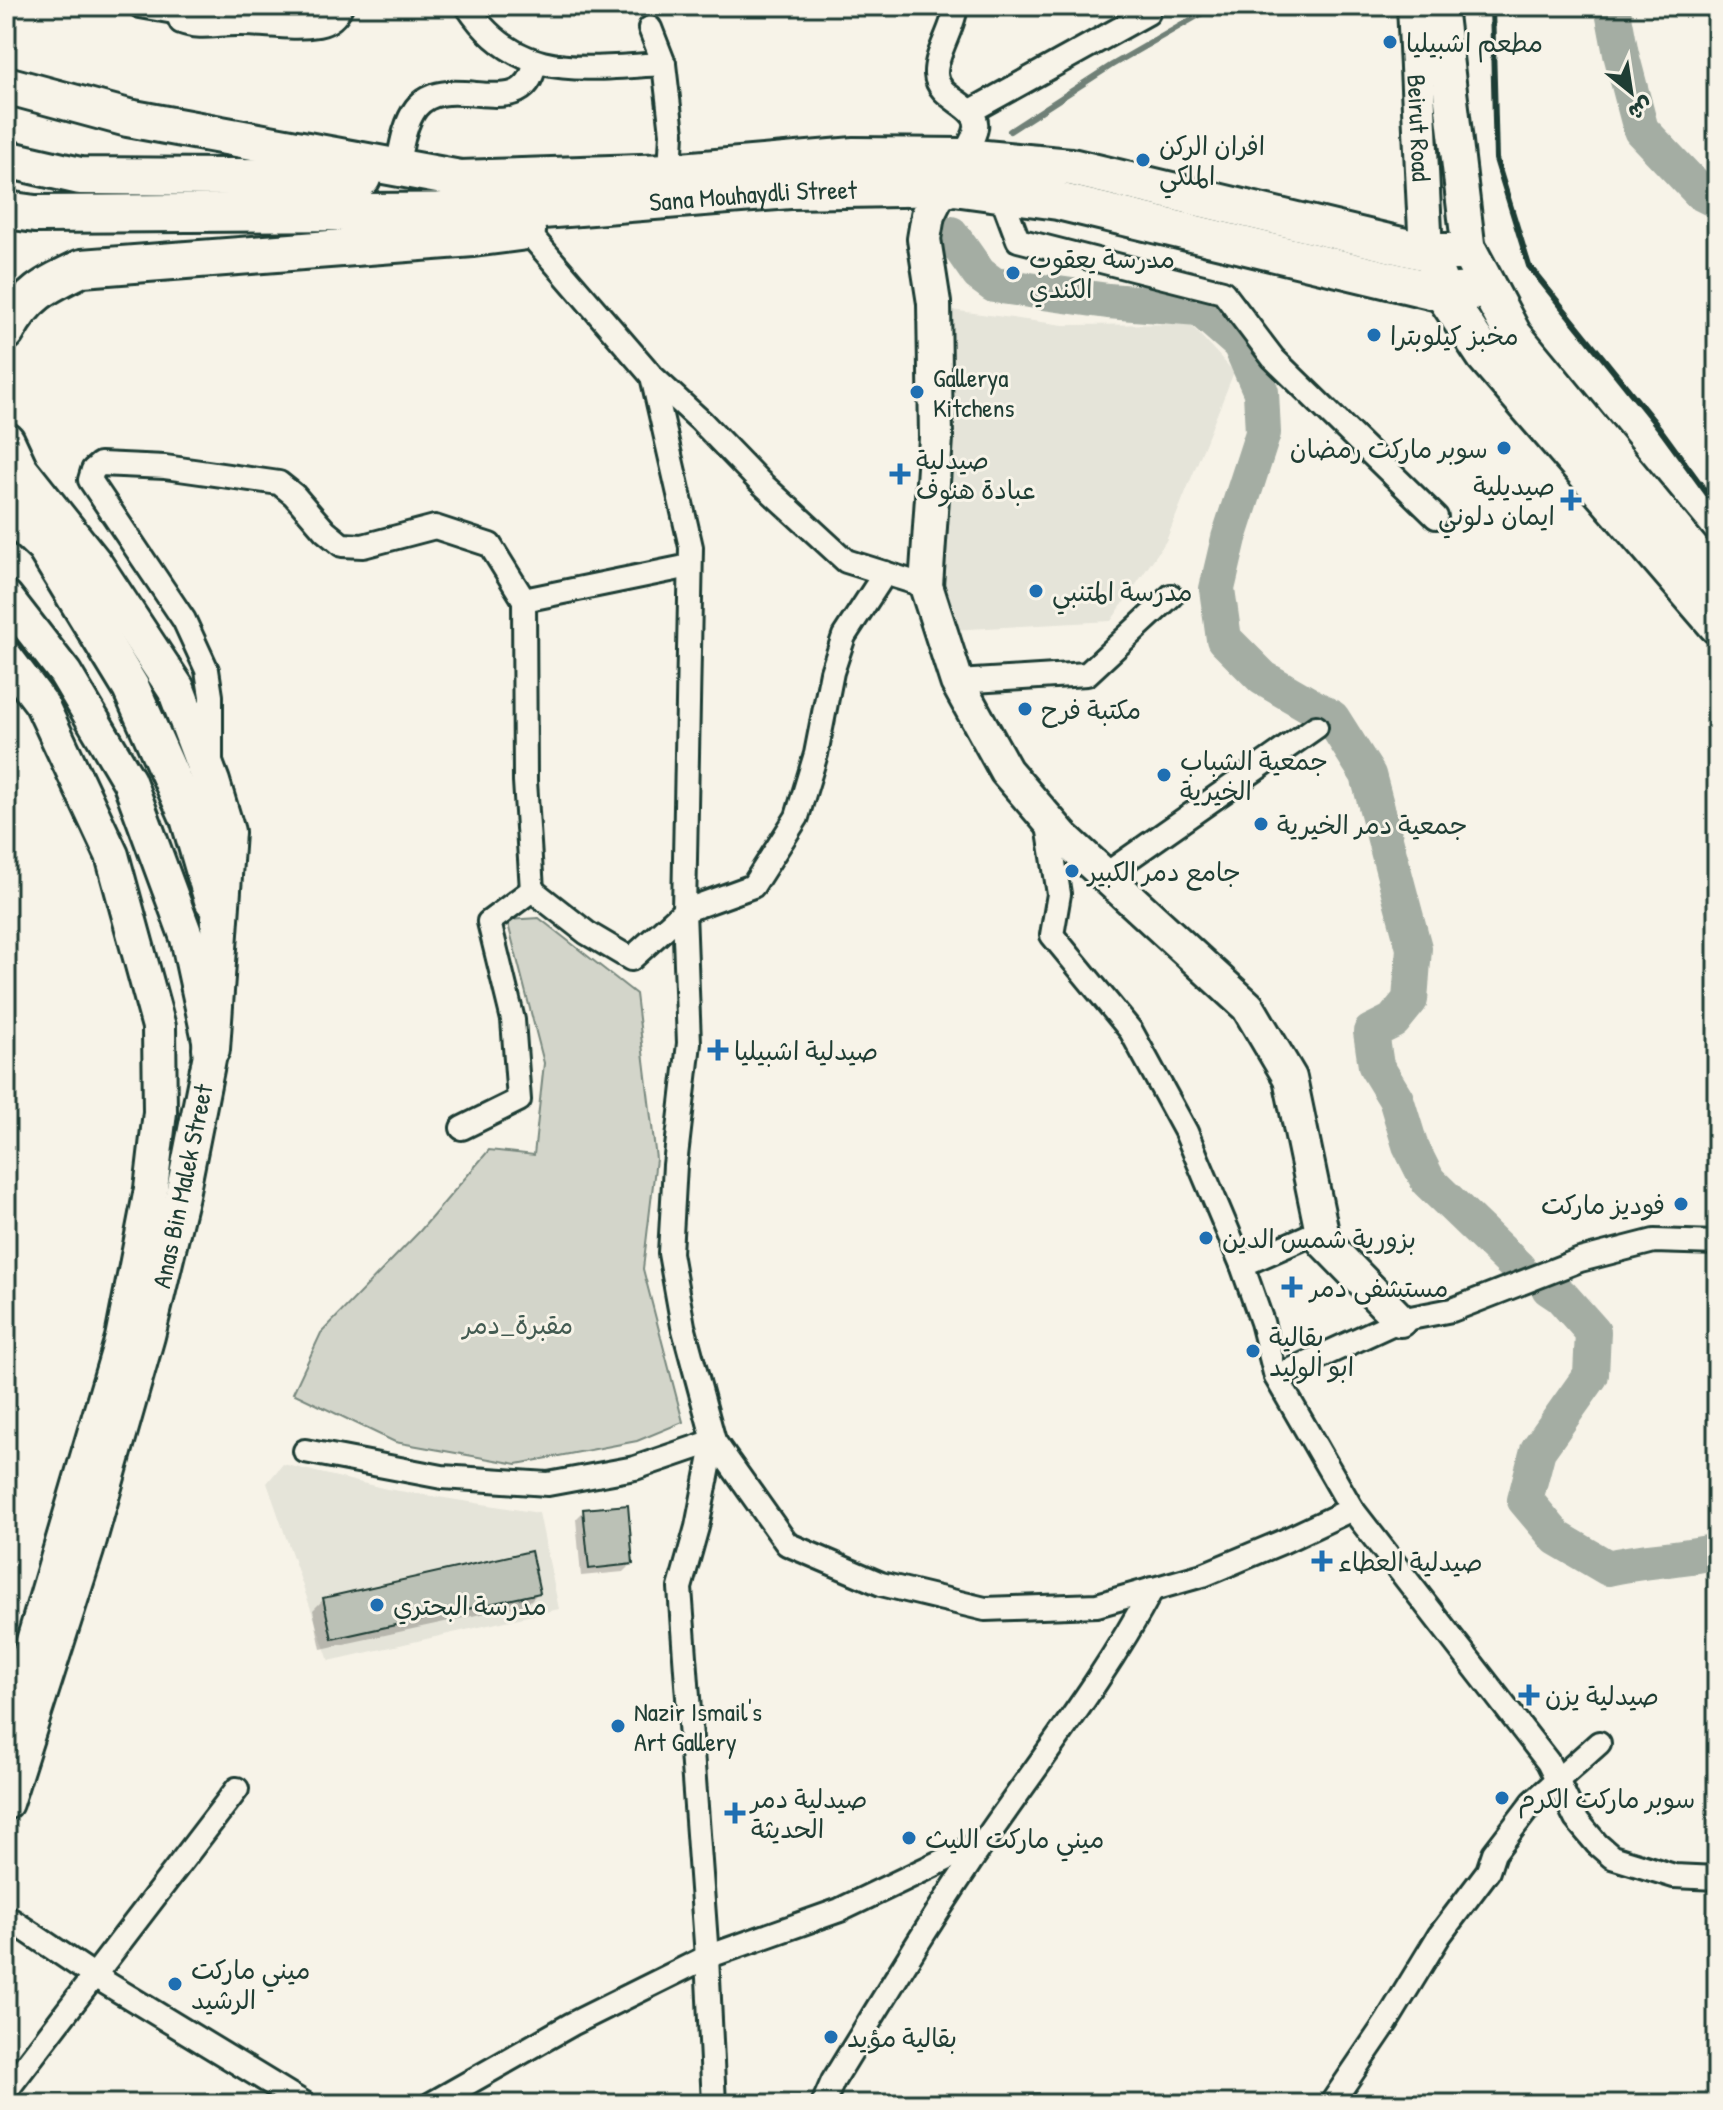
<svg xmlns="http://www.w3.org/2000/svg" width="1723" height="2110" font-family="'Patrick Hand','Playpen Sans Arabic',sans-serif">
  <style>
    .built { fill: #e5e4d9 }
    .green { fill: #d3d5ca; stroke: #79897f; stroke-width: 2 }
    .shadow { fill: #0003 }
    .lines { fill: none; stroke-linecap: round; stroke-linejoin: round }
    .stream { stroke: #6f8077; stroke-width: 6 }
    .river { stroke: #a4ada3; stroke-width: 36 }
    .building { fill: #bbc1b6; stroke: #1f3d34; stroke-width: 2 }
    .street-casing { stroke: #1f3d34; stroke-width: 28 }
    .secondary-casing { stroke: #1f3d34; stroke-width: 38 }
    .primary-casing { stroke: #1f3d34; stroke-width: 42 }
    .street { stroke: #f7f3e8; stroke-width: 22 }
    .secondary { stroke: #f7f3e8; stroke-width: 32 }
    .primary { stroke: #f7f3e8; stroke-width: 36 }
    .rail { stroke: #1f3d34; stroke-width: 6 }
    .poi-dot { fill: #1f6fb2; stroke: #f7f3e8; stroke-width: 3 }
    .labels { text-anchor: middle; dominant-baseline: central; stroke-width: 6; stroke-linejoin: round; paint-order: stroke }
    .poi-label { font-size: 26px; fill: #1f3d34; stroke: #f7f3e8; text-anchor: start }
    .street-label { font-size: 26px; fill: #1f3d34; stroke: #f7f3e8 }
    .park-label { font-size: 26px; fill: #435b52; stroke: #f7f3e8 }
  </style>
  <rect width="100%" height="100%" fill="#f7f3e8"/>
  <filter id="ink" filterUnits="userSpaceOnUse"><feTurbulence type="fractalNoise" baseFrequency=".0125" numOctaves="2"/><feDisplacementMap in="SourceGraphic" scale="16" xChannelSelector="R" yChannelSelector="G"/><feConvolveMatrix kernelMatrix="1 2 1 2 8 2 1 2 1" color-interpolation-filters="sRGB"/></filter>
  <g filter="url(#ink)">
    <!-- built -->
    <g class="built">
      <polygon points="951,310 1064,325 1190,324 1234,372 1166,541 1111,621 933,631"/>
      <polygon points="283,1464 387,1489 539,1513 559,1609 329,1661 267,1483"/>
    </g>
    <!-- green -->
    <polygon class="green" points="539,918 636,994 656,1159 643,1269 683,1422 637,1441 517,1464 395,1442 293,1393 321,1333 420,1231 489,1150 534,1155 544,1063 507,920"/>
    <!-- shadow -->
    <g class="shadow">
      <polygon points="584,1511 631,1564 623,1572 581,1576 576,1519"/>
      <polygon points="538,1593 527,1604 321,1649 313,1610 324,1599"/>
    </g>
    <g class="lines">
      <!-- stream -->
      <polyline class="stream" points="1010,131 1112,65 1215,6"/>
      <!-- river -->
      <g class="river">
        <polyline points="1612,6 1621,54 1641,130 1701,193 1717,201"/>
        <polyline points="951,234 979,274 994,285 1108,301 1199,308 1240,344 1261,392 1263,433 1229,538 1217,589 1224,639 1263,678 1332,718 1368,775 1414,948 1410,1000 1393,1021 1371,1032 1376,1066 1396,1099 1410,1145 1428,1181 1518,1268"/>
        <path d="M1549,1288L1561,1296L1593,1332L1591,1375L1538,1450L1525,1500L1557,1538L1608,1568C1644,1559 1681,1560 1717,1551"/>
      </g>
    </g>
    <!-- building -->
    <g class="building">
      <polygon points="628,1505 633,1564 589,1569 583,1509"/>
      <polygon points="531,1551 540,1593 332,1639 323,1598"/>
    </g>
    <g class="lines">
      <defs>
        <g id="street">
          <polyline points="140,6 174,12"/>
          <path d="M174,6L181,22C199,29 217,24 236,24C263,23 291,30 318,25C329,23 337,16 341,6"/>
          <path d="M467,6C517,83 584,68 664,64"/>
          <path d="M956,6C954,28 935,54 936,74C937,100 980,105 976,128C975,137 967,148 963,157"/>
          <polyline points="650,28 664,64 672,133 670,172"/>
          <polyline points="971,111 1148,13"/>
          <path d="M397,168C401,149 404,124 416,108C447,68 525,127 535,63"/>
          <polyline points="1000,192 1018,240 1223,292 1273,358 1436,517"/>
          <polyline points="529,219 527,231 652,376 701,421 758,480 846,561 926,586"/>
          <polyline points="652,376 691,547 684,911 689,1043 675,1165 670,1253 683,1326 714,1441 697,1527 680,1588 707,1957 714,2104"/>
          <polyline points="524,600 525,781 532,890"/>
          <polyline points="957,682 1087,674 1171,596"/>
          <polyline points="211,761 211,696 207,670 184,620 90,480 93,470 100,464 165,467 279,483 294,495 325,531 342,545 363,546 435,527 490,545 524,600 690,566"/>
          <polyline points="1105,875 1316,727"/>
          <polyline points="462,1128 519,1100 513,1020 489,922 532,890 587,933 631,959 684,911 753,886 797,817 816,754 832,672 844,636 885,573"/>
          <polyline points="1242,1265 1322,1230"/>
          <polyline points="1276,1377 1400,1320 1452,1310 1580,1260 1654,1241 1717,1243"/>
          <polyline points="305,1451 442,1477 548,1484 635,1468 714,1441 787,1544 881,1584 985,1609 1097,1605 1203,1575 1282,1542 1352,1509 1276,1377 1262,1322 1242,1265 1186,1132 1131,1031 1052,935 1059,894 1047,819"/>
          <polyline points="1352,1509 1548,1762 1576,1819 1597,1844 1612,1857 1674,1876 1717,1878"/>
          <polyline points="8,1918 93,1975 305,2104"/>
          <polyline points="6,2091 237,1789"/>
          <polyline points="431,2104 572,2024 707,1957 840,1910 984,1841"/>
          <path d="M823,2104L833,2081C883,2000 932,1917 986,1839C1043,1756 1105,1678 1152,1589"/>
          <polyline points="1331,2104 1386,2023 1439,1936 1488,1871 1494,1853 1533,1802 1599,1743"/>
        </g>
        <g id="secondary">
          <path id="s1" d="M1414,6L1426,252"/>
          <polyline points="1440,6 1469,252"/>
          <polyline points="958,175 954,187 938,195 928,215 924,239 934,303 936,438 926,586 957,682 1006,771 1062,836 1248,1007 1290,1078 1324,1242 1400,1320"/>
          <polyline points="6,597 65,673 129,781 187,938 211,1049 182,1195 148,1336 87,1550 6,1803"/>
          <polyline points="6,657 41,703 112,855 159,1027 160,1112 151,1189 122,1338 31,1648 6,1712"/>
        </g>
        <g id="primary">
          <polyline points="6,85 128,118 460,179 670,172 854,156 963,157 1071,167 1426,252 1469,252 1513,335 1717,582"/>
          <polyline points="6,159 80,176 362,178"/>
          <path id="s2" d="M6,210L35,214L530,211L790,190L954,187L1058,201L1443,293L1488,290"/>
          <polyline points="1436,275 1443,293 1485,356 1717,625"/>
          <path d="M6,332C25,295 46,285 82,268L473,238L527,231"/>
          <polyline points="6,441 20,471 93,563 176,689 211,782 226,832 211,1049"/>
          <polyline points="6,510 45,547 131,688 189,818 213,900"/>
        </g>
      </defs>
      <!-- street casing -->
      <use href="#street" class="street-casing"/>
      <!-- secondary casing -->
      <use href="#secondary" class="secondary-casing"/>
      <!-- primary casing -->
      <use href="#primary" class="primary-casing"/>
      <!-- street -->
      <use href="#street" class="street"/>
      <!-- secondary -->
      <use href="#secondary" class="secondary"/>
      <!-- primary -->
      <use href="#primary" class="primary"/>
      <!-- rail -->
      <polyline class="rail" points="1492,6 1496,159 1529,266 1660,429 1717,507"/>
    </g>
  </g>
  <!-- markers -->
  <g class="poi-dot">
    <circle cx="1390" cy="42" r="8"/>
    <circle cx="1143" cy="160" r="8"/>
    <circle cx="1013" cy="273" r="8"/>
    <circle cx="1374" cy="335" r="8"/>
    <circle cx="917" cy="392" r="8"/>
    <circle cx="1504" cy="448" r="8"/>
    <path d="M896 462h8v8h8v8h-8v8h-8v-8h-8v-8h8z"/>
    <path d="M1567 488h8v8h8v8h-8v8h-8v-8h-8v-8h8z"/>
    <circle cx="1036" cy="591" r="8"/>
    <circle cx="1025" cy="709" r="8"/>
    <circle cx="1164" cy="775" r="8"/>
    <circle cx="1261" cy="824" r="8"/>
    <circle cx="1072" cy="871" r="8"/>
    <path d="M714 1038h8v8h8v8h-8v8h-8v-8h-8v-8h8z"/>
    <circle cx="1681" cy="1204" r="8"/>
    <circle cx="1206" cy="1238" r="8"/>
    <path d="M1288 1275h8v8h8v8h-8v8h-8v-8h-8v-8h8z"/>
    <circle cx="1253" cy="1351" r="8"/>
    <path d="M1318 1549h8v8h8v8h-8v8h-8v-8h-8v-8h8z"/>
    <circle cx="377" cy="1605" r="8"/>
    <path d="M1525 1683h8v8h8v8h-8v8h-8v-8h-8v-8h8z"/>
    <circle cx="618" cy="1726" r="8"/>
    <circle cx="1502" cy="1798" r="8"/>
    <path d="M731 1801h8v8h8v8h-8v8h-8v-8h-8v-8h8z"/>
    <circle cx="909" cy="1838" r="8"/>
    <circle cx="175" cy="1984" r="8"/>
    <circle cx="831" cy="2037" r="8"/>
  </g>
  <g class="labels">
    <!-- poi labels -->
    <g class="poi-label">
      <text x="1406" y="42">مطعم اشبيليا</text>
      <text x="1159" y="145">افران الركن<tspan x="1159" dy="30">الملكي</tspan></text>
      <text x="1029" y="258">مدرسة يعقوب<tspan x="1029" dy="30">الكندي</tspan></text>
      <text x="1390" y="335">مخبز كيلوبترا</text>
      <text x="933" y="377">Gallerya<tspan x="933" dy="30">Kitchens</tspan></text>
      <text x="1488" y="448" text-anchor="end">سوبر ماركت رمضان</text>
      <text x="916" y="459">صيدلية<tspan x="916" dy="30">عبادة هنوف</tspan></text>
      <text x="1555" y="485" text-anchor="end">صيديلية<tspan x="1555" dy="30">ايمان دلوني</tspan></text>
      <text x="1052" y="591">مدرسة المتنبي</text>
      <text x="1041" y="709">مكتبة فرح</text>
      <text x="1180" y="760">جمعية الشباب<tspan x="1180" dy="30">الخيرية</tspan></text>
      <text x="1277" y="824">جمعية دمر الخيرية</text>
      <text x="1088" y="871">جامع دمر الكبير</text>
      <text x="734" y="1050">صيدلية اشبيليا</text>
      <text x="1665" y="1204" text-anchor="end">فوديز ماركت</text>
      <text x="1222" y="1238">بزورية شمس الدين</text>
      <text x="1310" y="1287">مستشفى دمر</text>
      <text x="1269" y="1336">بقالية<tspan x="1269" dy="30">ابو الوليد</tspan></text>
      <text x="1338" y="1561">صيدلية العطاء</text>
      <text x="393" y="1605">مدرسة البحتري</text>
      <text x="1545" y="1695">صيدلية يزن</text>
      <text x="634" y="1711">Nazir Ismail's<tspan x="634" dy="30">Art Gallery</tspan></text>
      <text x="751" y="1798">صيدلية دمر<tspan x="751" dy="30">الحديثة</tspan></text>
      <text x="1518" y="1798">سوبر ماركت الكرم</text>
      <text x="925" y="1838">ميني ماركت الليث</text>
      <text x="191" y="1969">ميني ماركت<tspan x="191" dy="30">الرشيد</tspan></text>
      <text x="847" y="2037">بقالية مؤيد</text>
    </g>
    <!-- street labels -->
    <g class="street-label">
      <text stroke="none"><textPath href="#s1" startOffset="122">Beirut Road</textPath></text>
      <text stroke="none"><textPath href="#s2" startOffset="748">Sana Mouhaydli Street</textPath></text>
      <text transform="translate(182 1186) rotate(-78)">Anas Bin Malek Street</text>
    </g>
    <!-- park labels -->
    <g class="park-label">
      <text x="518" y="1324">مقبرة_دمر</text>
    </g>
  </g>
  <!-- margin -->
  <rect width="1723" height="2110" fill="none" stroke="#f7f3e8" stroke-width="32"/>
  <rect x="16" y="16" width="1691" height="2078" fill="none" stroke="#1f3d34" stroke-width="3" filter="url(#ink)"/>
  <!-- north arrow -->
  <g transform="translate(1631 92) rotate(150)" stroke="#f7f3e8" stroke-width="6" paint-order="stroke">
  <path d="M0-6L14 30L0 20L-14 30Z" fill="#1f3d34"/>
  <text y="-12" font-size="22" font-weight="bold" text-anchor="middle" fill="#1f3d34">ش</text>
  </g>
</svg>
